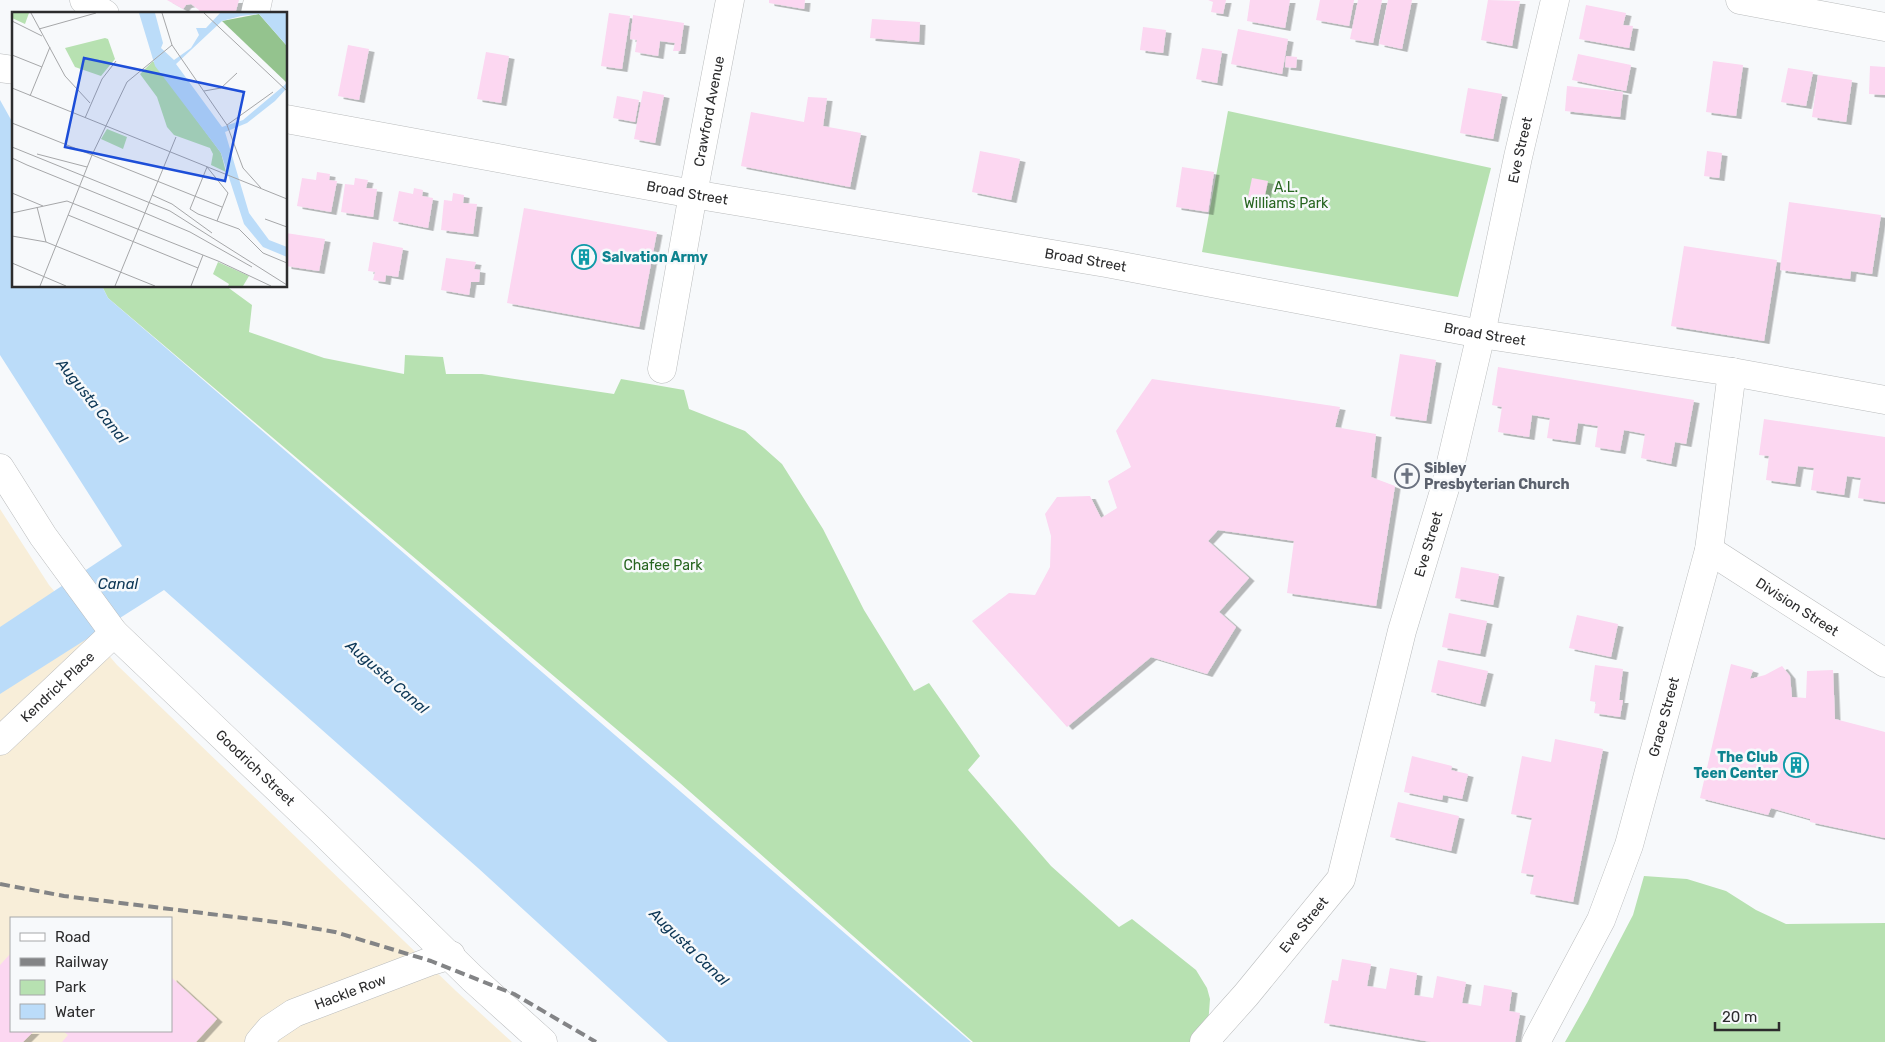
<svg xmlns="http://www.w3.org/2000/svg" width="1885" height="1042" font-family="Rubik,sans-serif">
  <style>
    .industrial { fill: #f8eed9; fill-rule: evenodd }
    .green { fill: #b7e1b1 }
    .water { fill: #bbdcf9 }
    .building { fill: #fcd7f1; filter: url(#shadow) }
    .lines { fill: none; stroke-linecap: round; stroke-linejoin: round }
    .minor-casing { stroke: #babcbd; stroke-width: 29 }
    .major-casing { stroke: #babcbd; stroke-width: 29 }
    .minor { stroke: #fff; stroke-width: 28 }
    .major { stroke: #fff; stroke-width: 28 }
    .rail { stroke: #838486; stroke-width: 4; stroke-dasharray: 10 5; stroke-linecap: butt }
    .labels { text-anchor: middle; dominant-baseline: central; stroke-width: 5; stroke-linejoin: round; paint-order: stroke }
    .street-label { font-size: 14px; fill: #2c2c2d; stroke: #f7f9fb }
    .park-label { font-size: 14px; fill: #26641f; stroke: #f7f9fb }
    .culture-label { font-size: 14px; font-weight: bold; fill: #0d838f; stroke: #f7f9fb; text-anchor: start }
    .worship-label { font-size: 14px; font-weight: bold; fill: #5b616d; stroke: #f7f9fb; text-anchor: start }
    .water-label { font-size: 15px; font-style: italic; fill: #0c3655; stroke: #f7f9fb }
    .inset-road { fill: none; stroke: #a6a7a9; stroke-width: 1 }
    .view { fill: #1d4ed8; fill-opacity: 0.15; stroke: #1d4ed8; stroke-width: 2.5 }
    .inset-edge { fill: none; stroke: #2c2c2d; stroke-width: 2.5 }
  </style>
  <defs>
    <filter id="shadow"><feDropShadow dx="5.5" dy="3" stdDeviation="0" flood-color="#0004"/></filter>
  </defs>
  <rect width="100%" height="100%" fill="#f7f9fb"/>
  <!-- industrial -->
  <path class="industrial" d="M0,509L49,585L117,665L456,991L512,1042H0ZM11,918H171V1031H11Z"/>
  <!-- green -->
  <g class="green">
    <polygon points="1228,111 1491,168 1458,297 1202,252"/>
    <polygon points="102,286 226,286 252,305 249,332 324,358 404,374 405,355 443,357 446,374 482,374 614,394 621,379 684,390 689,409 745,431 782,464 823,529 864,610 914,691 929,683 980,756 968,770 1051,866 1119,927 1132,919 1196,970 1207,988 1210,999 1207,1039 1204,1042 973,1042 680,783 108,298"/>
    <polygon points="1644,876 1687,879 1726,891 1756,910 1786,924 1885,923 1885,1042 1565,1042 1587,1003 1633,915"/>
  </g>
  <!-- water -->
  <polygon class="water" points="0,100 14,125 14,286 102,286 108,298 971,1042 668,1042 478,868 164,590 0,694 0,627 122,546 0,355"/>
  <!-- building -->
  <g class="building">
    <polygon points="167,0 239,0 235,14 199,14 199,10 191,4 186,5 183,9"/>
    <polygon points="769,0 805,0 804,9 769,3"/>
    <polygon points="1208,0 1226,0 1223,14 1211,12 1213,2"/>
    <polygon points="1250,0 1290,0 1285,28 1247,21"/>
    <polygon points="1320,0 1354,0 1349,26 1316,20"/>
    <polygon points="1358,0 1382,0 1373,43 1350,39"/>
    <polygon points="1388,0 1412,0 1402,49 1379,44"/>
    <polygon points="1488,0 1520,1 1512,46 1481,40"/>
    <polygon points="1586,5 1626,13 1623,25 1633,26 1629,48 1579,39"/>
    <polygon points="609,13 630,16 622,69 601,66"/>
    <polygon points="633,15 684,23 680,51 673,51 675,43 660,41 658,56 635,52 637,40 630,39"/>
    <polygon points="872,19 920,22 919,42 870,38"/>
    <polygon points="1143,27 1166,30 1163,53 1140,50"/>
    <polygon points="1238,29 1288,39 1282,74 1231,64"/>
    <polygon points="348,45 369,49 359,100 338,96"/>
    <polygon points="1202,48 1222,51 1217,83 1196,79"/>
    <polygon points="486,52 509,56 501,103 477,99"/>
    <polygon points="1578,54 1631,65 1626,91 1572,80"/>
    <polygon points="1286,56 1297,57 1296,68 1285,67"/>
    <polygon points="1713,61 1743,65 1736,116 1706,112"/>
    <polygon points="1870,66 1885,67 1885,95 1869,94"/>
    <polygon points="1788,68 1813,72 1806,106 1781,102"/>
    <polygon points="1818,75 1852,80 1846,122 1812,117"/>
    <polygon points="1567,86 1623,92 1620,117 1565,111"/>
    <polygon points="1468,88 1502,94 1493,139 1460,133"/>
    <polygon points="643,91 664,95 655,143 634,139"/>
    <polygon points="617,96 639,100 635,122 613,118"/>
    <polygon points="808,97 827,98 823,126 861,133 850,187 741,166 751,112 804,122"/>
    <polygon points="980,151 1020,159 1011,200 972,192"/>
    <polygon points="1707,151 1722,153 1719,178 1704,176"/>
    <polygon points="1182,167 1214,172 1208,212 1176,207"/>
    <polygon points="317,172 330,174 329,180 337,181 331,212 297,206 302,178 316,180"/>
    <polygon points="355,178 368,180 366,188 377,189 373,217 341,212 345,184 354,185"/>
    <polygon points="1252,178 1268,181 1263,205 1247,202"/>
    <polygon points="414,188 423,190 422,196 433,198 428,228 393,221 399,191 413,194"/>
    <polygon points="453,193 464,195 463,203 477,204 473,234 441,230 444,200 452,201"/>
    <polygon points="1789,202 1881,215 1872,274 1851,271 1850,279 1780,270"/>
    <polygon points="524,208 657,232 639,327 507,303"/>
    <polygon points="286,233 325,239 319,271 286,266"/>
    <polygon points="373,242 403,248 398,277 386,275 385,282 373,280 375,272 368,271"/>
    <polygon points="1684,246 1777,260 1764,341 1671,326"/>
    <polygon points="446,258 476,262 474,269 480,270 479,282 471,282 469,295 441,290"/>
    <polygon points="1400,354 1436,360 1426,421 1390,416"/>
    <polygon points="1498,367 1694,400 1686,444 1675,442 1671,464 1641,458 1645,434 1624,430 1620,451 1595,447 1598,426 1578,423 1575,442 1547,438 1550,418 1532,415 1529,437 1498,432 1502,407 1492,405"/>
    <polygon points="1152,379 1340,407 1335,427 1376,434 1371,477 1395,486 1376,606 1287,593 1294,541 1218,530 1208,541 1249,578 1219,612 1236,627 1207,674 1151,657 1067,727 972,621 1009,593 1035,595 1050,567 1051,536 1045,514 1057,497 1090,496 1101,518 1117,508 1108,481 1131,467 1116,431"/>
    <polygon points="1764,419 1885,437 1885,502 1858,498 1861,478 1847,476 1844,495 1811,490 1814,468 1798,466 1795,484 1766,480 1769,456 1759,455"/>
    <polygon points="1461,567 1499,574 1493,605 1455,598"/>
    <polygon points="1449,613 1487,621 1480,654 1442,647"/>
    <polygon points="1577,615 1618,624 1611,657 1569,648"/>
    <polygon points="1438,660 1488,671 1480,704 1431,692"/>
    <polygon points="1731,664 1753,670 1750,679 1765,675 1782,666 1790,676 1792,697 1806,698 1807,671 1833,670 1835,719 1885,732 1885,838 1810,822 1810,819 1771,808 1768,815 1700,798"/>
    <polygon points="1595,665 1623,669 1619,700 1623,700 1620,717 1594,713 1596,702 1590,701"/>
    <polygon points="1555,739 1603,749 1573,902 1530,894 1534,875 1521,873 1532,818 1511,814 1522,756 1551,762"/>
    <polygon points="1412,756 1452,766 1451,770 1468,774 1462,799 1443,795 1442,800 1404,792"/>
    <polygon points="1398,802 1459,816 1451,851 1390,837"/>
    <polygon points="11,953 11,1031 34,1031 23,1042 0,1042 0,965"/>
    <polygon points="1342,959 1371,964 1367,986 1386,989 1390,968 1417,973 1414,995 1433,998 1437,976 1466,982 1462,1003 1481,1006 1484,985 1512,990 1509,1011 1520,1013 1515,1042 1431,1042 1324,1023 1332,980 1338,981"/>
    <polygon points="171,977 217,1019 196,1042 62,1042 68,1035 63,1031 171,1031"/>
  </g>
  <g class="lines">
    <defs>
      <g id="minor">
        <polyline points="84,0 105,14"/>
        <polyline points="1740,0 1885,27"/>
        <polyline points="255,14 258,0"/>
        <path id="s1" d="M662,369L693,194L730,0"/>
        <path id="s2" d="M0,468L43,536L114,633L322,831L472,978L543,1042"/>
        <path id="s3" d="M1709,550L1885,663"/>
        <path id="s4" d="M0,741L114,633"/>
        <path id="s5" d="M259,1042L270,1029L294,1013L431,961L451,955"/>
        <path id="s6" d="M1204,1042L1246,995L1341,879L1402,631L1445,488L1481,334L1518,157L1555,0"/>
        <path id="s7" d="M1536,1042L1601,920L1629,845L1709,550L1732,372"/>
      </g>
      <g id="major">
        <polyline points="0,68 14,70"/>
        <path id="s8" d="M286,119L693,194L1106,263L1481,334L1732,372L1885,400"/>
      </g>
    </defs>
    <!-- minor casing -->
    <use href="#minor" class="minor-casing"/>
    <!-- major casing -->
    <use href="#major" class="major-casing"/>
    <!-- minor -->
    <use href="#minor" class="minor"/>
    <!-- major -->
    <use href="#major" class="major"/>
    <!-- rail -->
    <polyline class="rail" points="0,884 64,896 284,923 335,932 431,961 514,994 596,1042"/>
  </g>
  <!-- icons -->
  <defs>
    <symbol id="building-ring" viewBox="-11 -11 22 22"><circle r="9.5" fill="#f7f9fb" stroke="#0f9aa8" stroke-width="1.5"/><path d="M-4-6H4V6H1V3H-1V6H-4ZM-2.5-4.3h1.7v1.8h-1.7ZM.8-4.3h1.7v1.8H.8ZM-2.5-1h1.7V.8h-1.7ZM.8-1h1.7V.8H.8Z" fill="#0f9aa8"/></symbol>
    <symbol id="church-ring" viewBox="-11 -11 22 22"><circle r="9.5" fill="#f7f9fb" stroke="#6b7280" stroke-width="1.5"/><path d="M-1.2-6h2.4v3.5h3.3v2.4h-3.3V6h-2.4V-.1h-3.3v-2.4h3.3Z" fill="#6b7280"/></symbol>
  </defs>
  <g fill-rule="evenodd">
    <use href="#building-ring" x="570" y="243" width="28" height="28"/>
    <use href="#church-ring" x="1393" y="462" width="28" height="28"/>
    <use href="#building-ring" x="1782" y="751" width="28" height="28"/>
  </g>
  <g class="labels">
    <!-- street labels -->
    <g class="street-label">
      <text stroke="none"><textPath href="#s1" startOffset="262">Crawford Avenue</textPath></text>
      <text stroke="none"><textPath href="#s6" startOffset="964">Eve Street</textPath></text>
      <text stroke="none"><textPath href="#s8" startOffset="408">Broad Street</textPath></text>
      <text stroke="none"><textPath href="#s8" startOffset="812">Broad Street</textPath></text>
      <text stroke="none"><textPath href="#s8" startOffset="1218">Broad Street</textPath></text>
      <text stroke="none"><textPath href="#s6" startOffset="559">Eve Street</textPath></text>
      <text stroke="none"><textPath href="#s3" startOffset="105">Division Street</textPath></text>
      <text stroke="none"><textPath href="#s4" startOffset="79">Kendrick Place</textPath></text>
      <text stroke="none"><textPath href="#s7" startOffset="351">Grace Street</textPath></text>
      <text stroke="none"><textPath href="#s2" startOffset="396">Goodrich Street</textPath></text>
      <text stroke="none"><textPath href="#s6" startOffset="154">Eve Street</textPath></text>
      <text stroke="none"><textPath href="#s5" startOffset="106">Hackle Row</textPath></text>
    </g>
    <!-- park labels -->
    <g class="park-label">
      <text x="1286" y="187">A.L.<tspan x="1286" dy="16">Williams Park</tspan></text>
      <text x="663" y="565">Chafee Park</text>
    </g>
    <!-- culture labels -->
    <g class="culture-label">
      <text x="602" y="257">Salvation Army</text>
      <text x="1778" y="757" text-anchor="end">The Club<tspan x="1778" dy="16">Teen Center</tspan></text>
    </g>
    <!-- worship labels -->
    <g class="worship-label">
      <text x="1424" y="468">Sibley<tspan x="1424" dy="16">Presbyterian Church</tspan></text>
    </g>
    <!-- water labels -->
    <g class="water-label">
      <text transform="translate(92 401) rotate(51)">Augusta Canal</text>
      <text x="118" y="584">Canal</text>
      <text transform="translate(387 677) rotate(41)">Augusta Canal</text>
      <text transform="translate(689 947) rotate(44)">Augusta Canal</text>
    </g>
  </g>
  <!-- overview -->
  <g transform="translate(12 12)">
    <rect width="275" height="275" fill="#f7f9fb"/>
    <path d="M0,1H17L13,12L0,6ZM93,26L96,27L103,47L89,64L63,55L53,36ZM141,49L209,141L214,160L199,153L201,142L198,136L162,123L155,115L145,85L128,62ZM95,117L115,125L111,137L89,127ZM206,250L237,264L231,274H216L217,272L201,262Z" fill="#b7e1b1"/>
    <path d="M247,2L275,34V71L210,9Z" fill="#94c38e"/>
    <path d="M127,1H143L151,31L149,36L162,48L179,36L187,23L184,16H194L208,1H275V34L247,2L229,4L210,9L164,52L210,115L231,108L275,71V76L263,89L235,111L213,120L237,201L257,228L275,235V245L251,235L232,212L209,141L143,54Z" fill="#bbdcf9"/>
    <path class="inset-road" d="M19,1L53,64L78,91M150,1L160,33L215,113L231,156L249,176M192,1L275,79M0,9L30,24M27,17L84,1M0,43L30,55M0,76L275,187M192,79L209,76L225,61M18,84L38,35M73,106L90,67L104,49M0,111L210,195M215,113L261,80M0,135L158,199L275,273M25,142L75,155M0,146L15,153M15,153L133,201M0,181L31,194M140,183L160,192L200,221M25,195L34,230M0,201L55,189L206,249L259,274M133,201L178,220L240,255M56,203L186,256M253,207L275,215M205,209L216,181L195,155L178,197L186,202L205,209L227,217L251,241L275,251M0,224L34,230L143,274M0,251L54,274M28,274L80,143L115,70L160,33M103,274L164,125M179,274L191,243"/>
    <path class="view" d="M72,46L232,80L213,169L53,135Z"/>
    <rect width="275" height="275" class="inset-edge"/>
  </g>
  <!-- legend -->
  <rect x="10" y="917" width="162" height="115" fill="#f7f9fb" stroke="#a6a7a9"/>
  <rect x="20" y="933" width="25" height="8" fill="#ffffff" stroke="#a6a7a9"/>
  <text x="55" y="942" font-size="15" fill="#2c2c2d">Road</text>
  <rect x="20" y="958" width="25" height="8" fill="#838486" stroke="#a6a7a9"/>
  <text x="55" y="967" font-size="15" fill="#2c2c2d">Railway</text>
  <rect x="20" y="980" width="25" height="15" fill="#b7e1b1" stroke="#a6a7a9"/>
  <text x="55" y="992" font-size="15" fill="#2c2c2d">Park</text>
  <rect x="20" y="1004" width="25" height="15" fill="#bbdcf9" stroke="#a6a7a9"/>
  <text x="55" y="1017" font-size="15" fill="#2c2c2d">Water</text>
  <!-- scale -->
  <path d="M1715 1022v8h64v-8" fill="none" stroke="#2c2c2d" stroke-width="2.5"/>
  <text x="1722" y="1022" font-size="15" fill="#2c2c2d" stroke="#f7f9fb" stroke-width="4" paint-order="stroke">20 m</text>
</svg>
